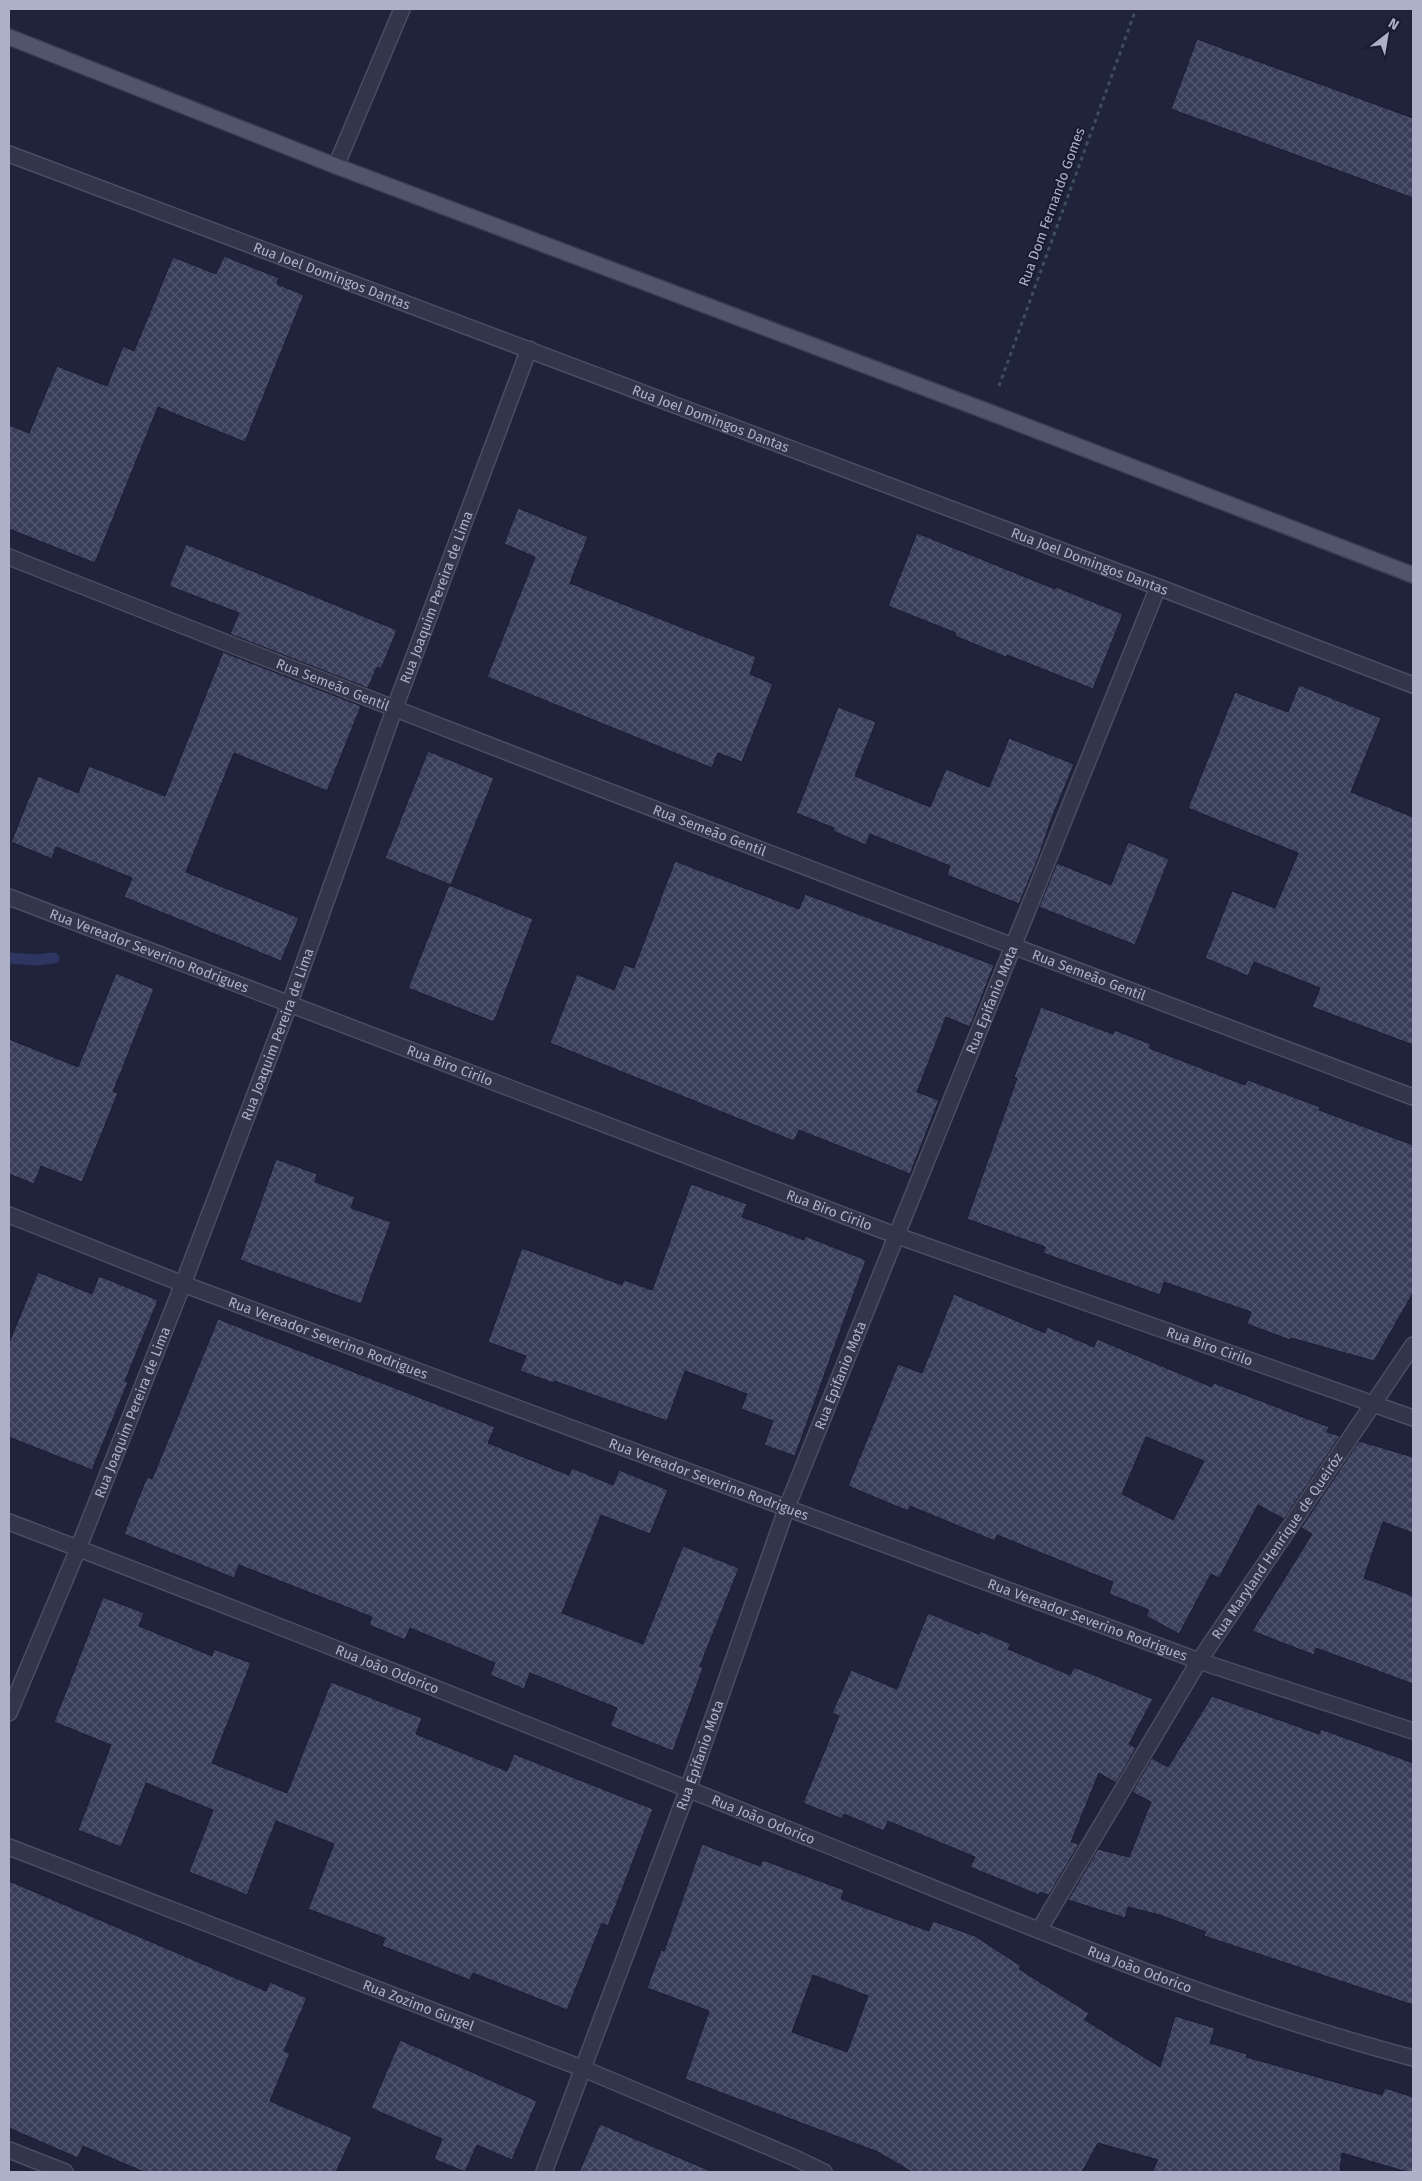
<svg xmlns="http://www.w3.org/2000/svg" width="1422" height="2181" font-family="'Fira Sans',sans-serif">
  <style>
    .lines { fill: none; stroke-linecap: round; stroke-linejoin: round }
    .stream { stroke: #2d3560; stroke-width: 11 }
    .building { fill: url(#building-cross-hatch); stroke: #1a1e32; fill-rule: evenodd }
    .street-casing { stroke: #4a4e63; stroke-width: 18 }
    .primary-casing { stroke: #393d52; stroke-width: 18 }
    .path { stroke: #3e4f59; stroke-width: 3; stroke-dasharray: 4 4; stroke-linecap: butt }
    .street { stroke: #32364b; stroke-width: 15 }
    .primary { stroke: #50556b; stroke-width: 15 }
    .labels { text-anchor: middle; dominant-baseline: central; stroke-width: 4; stroke-linejoin: round; paint-order: stroke }
    .street-label { font-size: 14px; fill: #adb0c8; stroke: #181c30 }
  </style>
  <defs>
    <pattern id="building-cross-hatch" width="8" height="8" patternUnits="userSpaceOnUse" patternTransform="scale(1.25)"><rect width="8" height="8" fill="#383d59"/><path d="M0 0l8 8M0 8l8-8" fill="none" stroke="#52566f"/></pattern>
  </defs>
  <rect width="100%" height="100%" fill="#1f233b"/>
  <g class="lines">
    <!-- stream -->
    <polyline class="stream" points="9,958 36,960 54,958"/>
  </g>
  <!-- building -->
  <g class="building">
    <polygon points="1197,39 1413,118 1413,198 1171,109"/>
    <polygon points="224,256 279,278 277,284 304,295 245,442 158,407 95,563 9,529 9,425 29,433 57,366 107,386 123,346 134,351 173,257 216,274"/>
    <polygon points="518,508 588,537 570,583 756,657 750,674 773,684 742,762 718,753 712,768 487,677 535,557 504,544"/>
    <polygon points="917,533 1055,589 1056,587 1123,614 1093,689 1007,655 1006,657 955,636 956,633 888,606"/>
    <polygon points="186,544 397,630 381,669 377,667 368,688 230,634 239,613 169,586"/>
    <polygon points="223,652 361,706 327,791 234,753 186,872 299,918 281,961 124,897 132,878 56,847 52,859 11,842 38,776 78,793 89,766 165,796"/>
    <polygon points="1299,685 1381,718 1351,792 1413,817 1413,1045 1312,1007 1320,988 1254,962 1248,976 1205,958 1232,891 1275,908 1298,853 1188,808 1235,692 1288,712"/>
    <polygon points="838,707 876,722 855,776 930,807 946,769 989,787 1009,738 1074,764 1051,820 1039,856 1019,904 947,875 950,866 870,834 866,845 833,831 834,828 796,813"/>
    <polygon points="428,751 494,778 451,885 385,858"/>
    <polygon points="1128,842 1169,859 1135,945 1039,907 1057,863 1111,885"/>
    <polygon points="675,861 799,909 805,894 994,965 970,1027 946,1017 917,1092 939,1100 910,1174 799,1130 794,1141 550,1043 577,974 614,990 624,965 634,968"/>
    <polygon points="449,885 533,919 494,1022 408,988"/>
    <polygon points="116,973 154,989 113,1092 118,1093 82,1182 41,1166 34,1184 9,1174 9,1039 78,1067"/>
    <polygon points="1041,1007 1113,1034 1114,1030 1151,1044 1149,1048 1245,1085 1248,1080 1320,1107 1319,1110 1413,1145 1413,1293 1374,1361 1291,1338 1290,1340 1247,1324 1251,1312 1164,1282 1160,1295 1043,1253 1045,1247 967,1219 1017,1078 1014,1077"/>
    <polygon points="276,1159 317,1174 315,1182 355,1197 351,1208 391,1222 361,1304 240,1260"/>
    <polygon points="691,1184 747,1204 742,1217 804,1240 805,1236 866,1260 795,1456 764,1445 773,1421 741,1409 747,1394 685,1371 667,1421 554,1381 554,1383 520,1371 526,1356 488,1342 522,1248 622,1285 624,1280 652,1290"/>
    <polygon points="38,1272 92,1294 99,1276 158,1300 125,1381 128,1382 92,1470 9,1437 9,1343"/>
    <path d="M954,1294L1045,1333L1047,1327L1094,1347L1097,1339L1212,1387L1214,1383L1329,1427L1327,1432L1340,1436L1284,1519L1258,1505L1219,1578L1211,1574L1179,1634L1146,1616L1149,1610L1109,1594L1113,1582L997,1535L995,1541L910,1506L908,1511L848,1486L898,1364L922,1373ZM1146,1437L1204,1461L1173,1520L1122,1494Z"/>
    <polygon points="218,1319 495,1427 488,1443 569,1475 572,1468 613,1485 619,1470 668,1490 650,1534 601,1515 562,1613 643,1644 683,1546 739,1568 700,1666 703,1668 673,1751 610,1726 617,1708 530,1673 524,1689 490,1675 495,1663 410,1628 405,1640 369,1625 372,1617 239,1565 234,1578 124,1534 147,1477 152,1479"/>
    <polygon points="1359,1441 1413,1457 1413,1533 1383,1522 1364,1578 1413,1596 1413,1684 1316,1648 1314,1655 1252,1631 1312,1534 1301,1528"/>
    <polygon points="103,1597 144,1613 139,1626 212,1656 214,1649 251,1663 212,1763 287,1793 331,1682 422,1718 416,1734 507,1771 514,1754 653,1809 608,1926 602,1923 567,2010 473,1973 470,1980 382,1946 385,1938 308,1909 334,1844 276,1821 247,1895 189,1872 213,1810 146,1783 121,1847 78,1830 111,1745 54,1722"/>
    <polygon points="928,1613 979,1634 980,1631 1011,1644 1008,1649 1070,1675 1074,1667 1153,1699 1129,1744 1136,1748 1116,1783 1099,1773 1071,1842 1079,1844 1049,1895 1040,1892 1039,1895 970,1867 975,1857 888,1821 884,1831 844,1814 842,1819 803,1803 839,1716 832,1713 851,1670 897,1689"/>
    <polygon points="1212,1696 1319,1734 1321,1729 1413,1763 1413,2005 1204,1936 1206,1932 1160,1915 1128,1907 1125,1918 1068,1900 1098,1849 1129,1857 1151,1802 1132,1792 1152,1758 1168,1767"/>
    <path d="M702,1844L760,1866L763,1860L844,1890L841,1899L929,1931L933,1921L975,1936L1021,1966L1019,1969L1089,2013L1085,2020L1160,2067L1175,2016L1215,2028L1210,2043L1247,2054L1246,2057L1382,2095L1385,2088L1413,2097V2172H1407L1342,2153L1340,2172H1152L1158,2160L1098,2143L1082,2172H912L878,2152L685,2079L709,2011L647,1988L661,1950L664,1951ZM813,1975L868,1996L847,2052L792,2032Z"/>
    <polygon points="9,1881 266,1991 270,1982 307,1998 284,2051 290,2053 270,2101 352,2137 336,2172 144,2172 83,2146 78,2158 9,2128"/>
    <polygon points="400,2040 537,2101 512,2160 477,2145 465,2172 434,2159 442,2139 371,2108"/>
    <polygon points="600,2124 647,2144 713,2172 579,2172"/>
  </g>
  <g class="lines">
    <defs>
      <g id="street">
        <path id="s1" d="M9,154L1158,587L1413,685"/>
        <polyline points="336,166 402,9"/>
        <path id="s2" d="M9,557C475,742 944,921 1413,1097"/>
        <path id="s3" d="M9,897L895,1235L1413,1418"/>
        <path id="s4" d="M9,1215L183,1284L1199,1661L1413,1731"/>
        <path id="s5" d="M9,1522C280,1625 548,1733 817,1841C1013,1920 1209,2004 1413,2058"/>
        <path id="s6" d="M9,1713L78,1549L183,1284L289,1005L394,710L529,349"/>
        <path id="s7" d="M9,1847L584,2069L795,2158L824,2172"/>
        <path id="s8" d="M1039,1930L1199,1661L1413,1345"/>
        <polyline points="9,2150 65,2172"/>
        <path id="s9" d="M544,2172L688,1789L787,1507L1158,587"/>
      </g>
      <polyline id="primary" points="9,37 336,166 989,412 1413,575"/>
    </defs>
    <!-- street casing -->
    <use href="#street" class="street-casing"/>
    <!-- primary casing -->
    <use href="#primary" class="primary-casing"/>
    <!-- path -->
    <polyline class="path" points="999,386 1136,9"/>
    <!-- street -->
    <use href="#street" class="street"/>
    <!-- primary -->
    <use href="#primary" class="primary"/>
  </g>
  <g class="labels">
    <!-- street labels -->
    <g class="street-label">
      <text transform="translate(1052 207) rotate(-70)">Rua Dom Fernando Gomes</text>
      <text stroke="none"><textPath href="#s1" startOffset="345">Rua Joel Domingos Dantas</textPath></text>
      <text stroke="none"><textPath href="#s1" startOffset="750">Rua Joel Domingos Dantas</textPath></text>
      <text stroke="none"><textPath href="#s1" startOffset="1155">Rua Joel Domingos Dantas</textPath></text>
      <text stroke="none"><textPath href="#s6" startOffset="1195">Rua Joaquim Pereira de Lima</textPath></text>
      <text stroke="none"><textPath href="#s2" startOffset="348">Rua Semeão Gentil</textPath></text>
      <text stroke="none"><textPath href="#s2" startOffset="752">Rua Semeão Gentil</textPath></text>
      <text stroke="none"><textPath href="#s3" startOffset="150">Rua Vereador Severino Rodrigues</textPath></text>
      <text stroke="none"><textPath href="#s2" startOffset="1158">Rua Semeão Gentil</textPath></text>
      <text stroke="none"><textPath href="#s9" startOffset="1255">Rua Epifanio Mota</textPath></text>
      <text stroke="none"><textPath href="#s6" startOffset="730">Rua Joaquim Pereira de Lima</textPath></text>
      <text stroke="none"><textPath href="#s3" startOffset="472">Rua Biro Cirilo</textPath></text>
      <text stroke="none"><textPath href="#s3" startOffset="878">Rua Biro Cirilo</textPath></text>
      <text stroke="none"><textPath href="#s4" startOffset="342">Rua Vereador Severino Rodrigues</textPath></text>
      <text stroke="none"><textPath href="#s3" startOffset="1282">Rua Biro Cirilo</textPath></text>
      <text stroke="none"><textPath href="#s9" startOffset="850">Rua Epifanio Mota</textPath></text>
      <text stroke="none"><textPath href="#s6" startOffset="325">Rua Joaquim Pereira de Lima</textPath></text>
      <text stroke="none"><textPath href="#s4" startOffset="748">Rua Vereador Severino Rodrigues</textPath></text>
      <text stroke="none"><textPath href="#s8" startOffset="452">Rua Maryland Henrique de Queiróz</textPath></text>
      <text stroke="none"><textPath href="#s4" startOffset="1152">Rua Vereador Severino Rodrigues</textPath></text>
      <text stroke="none"><textPath href="#s5" startOffset="406">Rua João Odorico</textPath></text>
      <text stroke="none"><textPath href="#s9" startOffset="445">Rua Epifanio Mota</textPath></text>
      <text stroke="none"><textPath href="#s5" startOffset="811">Rua João Odorico</textPath></text>
      <text stroke="none"><textPath href="#s5" startOffset="1216">Rua João Odorico</textPath></text>
      <text stroke="none"><textPath href="#s7" startOffset="439">Rua Zozimo Gurgel</textPath></text>
    </g>
  </g>
  <!-- border -->
  <rect width="1422" height="2181" fill="none" stroke="#adb0c8" stroke-width="20"/>
  <!-- north arrow -->
  <g transform="translate(1387 35) rotate(31)" stroke="#181c30" stroke-width="4" paint-order="stroke">
  <path d="M0-4L9 19L0 12L-9 19Z" fill="#adb0c8"/>
  <text y="-8" font-size="14" font-weight="bold" text-anchor="middle" fill="#adb0c8">N</text>
  </g>
</svg>
